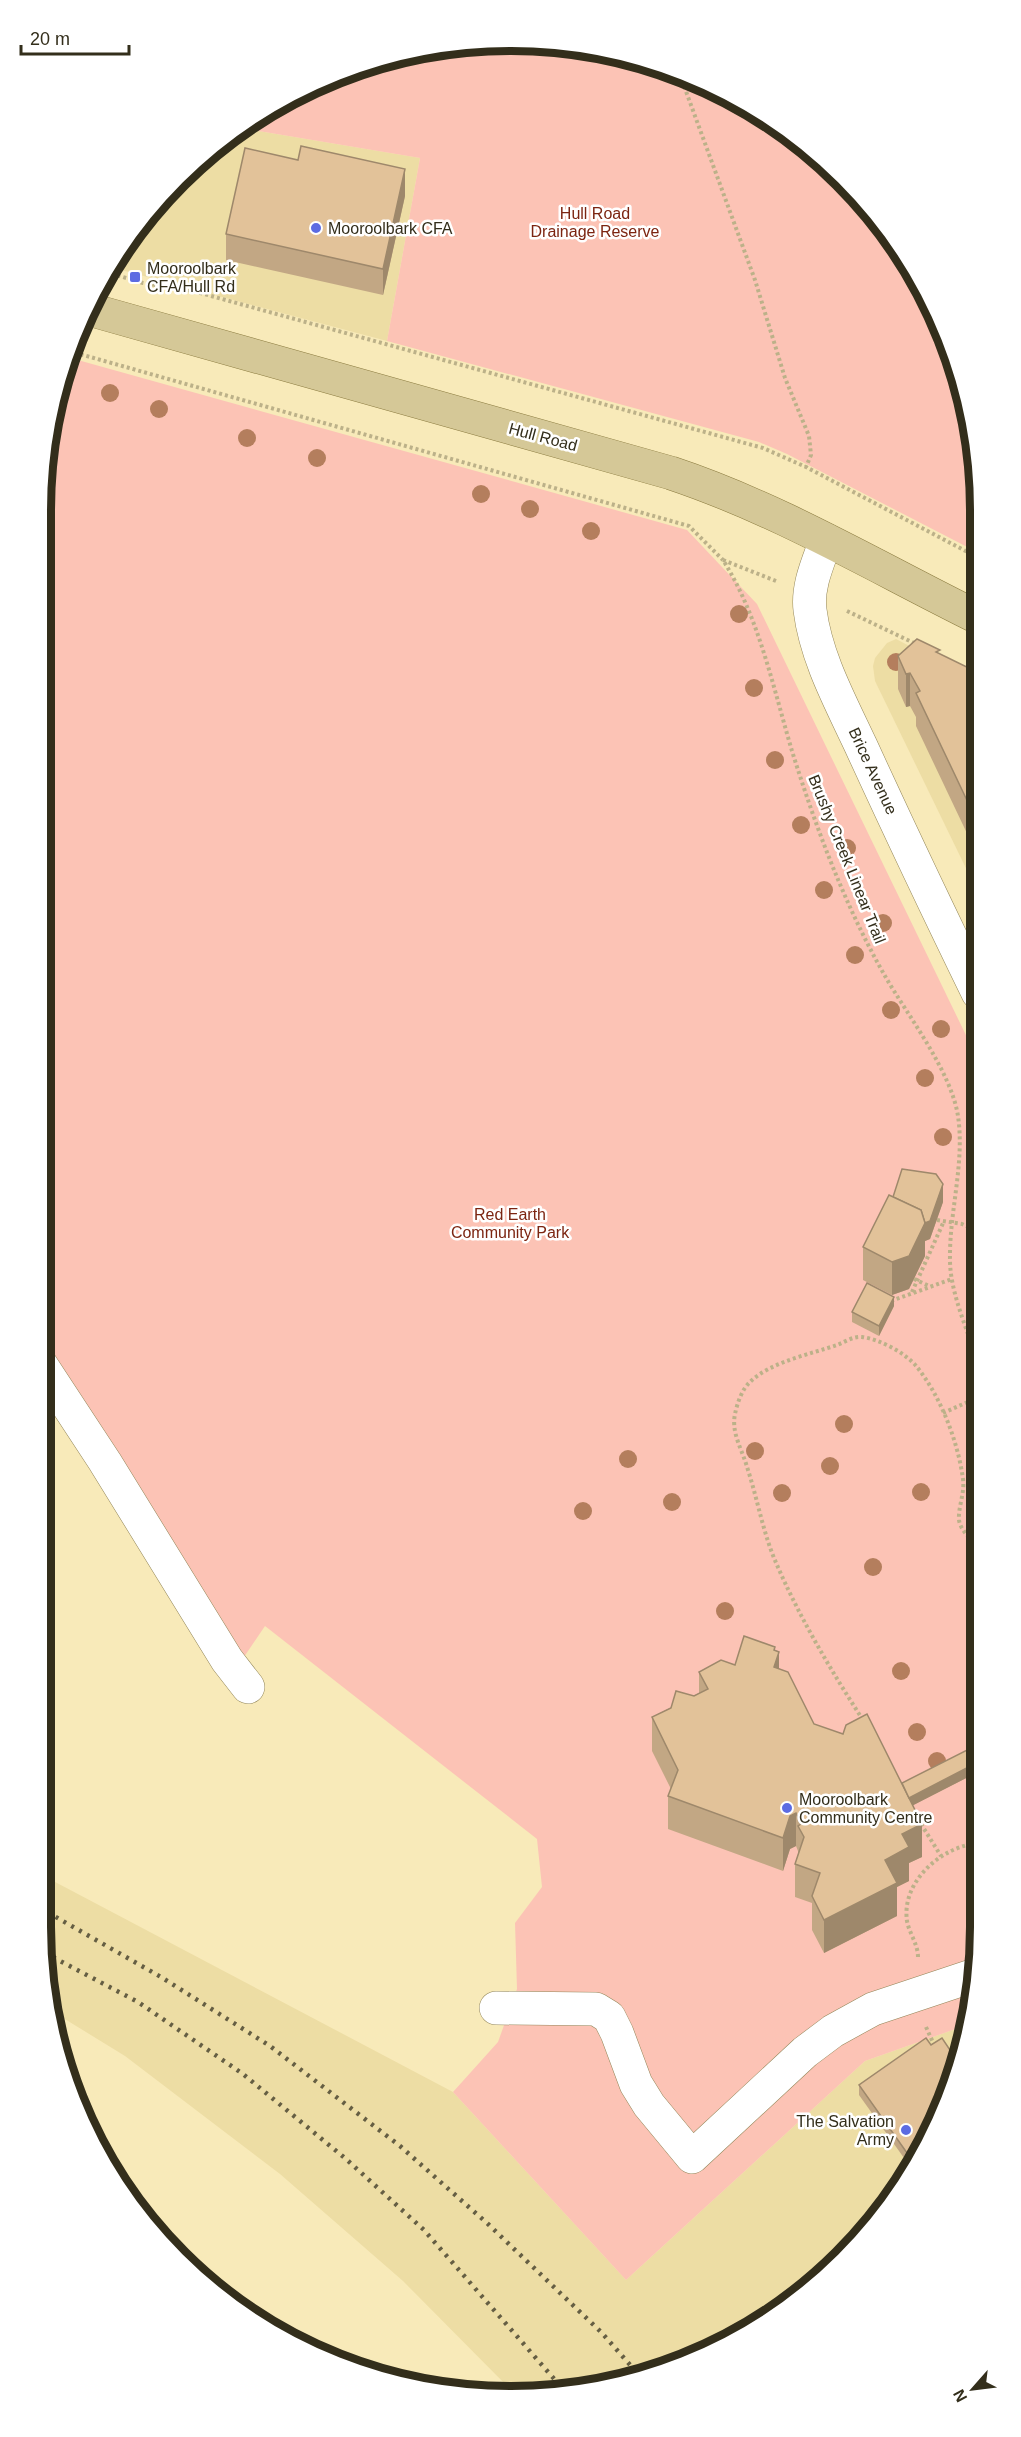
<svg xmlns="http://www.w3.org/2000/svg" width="1021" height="2437" font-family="Arial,sans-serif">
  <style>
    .built { fill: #eddda4 }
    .green { fill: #fcc3b5 }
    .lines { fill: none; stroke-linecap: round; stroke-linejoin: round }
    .minor-casing { stroke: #938658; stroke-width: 34 }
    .major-casing { stroke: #8a7a3e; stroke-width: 34 }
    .path { stroke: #bcb189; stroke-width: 4; stroke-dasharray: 3 3; stroke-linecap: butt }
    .minor { stroke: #fff; stroke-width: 33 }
    .major { stroke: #d5c897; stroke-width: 33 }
    .rail { stroke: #655e43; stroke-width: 4.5; stroke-dasharray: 3 6; stroke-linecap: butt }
    .tree { fill: #b47e5d }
    .wall { fill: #c2a784 }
    .shaded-wall { fill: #9e886b }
    .building { fill: #e2c299; stroke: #9e886b; stroke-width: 1.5 }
    .poi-dot { fill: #5c6be2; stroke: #fff; stroke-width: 2 }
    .labels { text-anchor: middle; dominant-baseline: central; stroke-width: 5; stroke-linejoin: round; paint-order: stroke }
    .park-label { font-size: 16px; fill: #7c2511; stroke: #fff }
    .poi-label { font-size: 16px; fill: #332e1b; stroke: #fff; text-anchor: start }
    .street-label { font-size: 16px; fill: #332e1b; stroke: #fff }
    .rim { fill: none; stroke: #332e1b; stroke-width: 8 }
  </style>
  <rect width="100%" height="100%" fill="#f8eab9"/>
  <!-- built -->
  <g class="built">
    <polygon points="240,128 420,158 387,341 110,267 157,201 224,138"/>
    <polygon points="896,639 977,681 978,893 875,681 873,666 875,658 887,643"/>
    <polygon points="40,1874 453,2092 626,2280 865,2061 964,2026 956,2077 883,2213 821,2280 746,2333 603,2387 511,2390 403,2281 280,2174 125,2056 55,2013 41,1926"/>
  </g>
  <!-- green -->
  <g class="green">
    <polygon points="479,42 572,44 661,65 772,120 864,201 945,330 976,449 977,552 787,454 759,442 387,341 420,158 240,128 302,89 389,57"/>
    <polygon points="67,357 687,530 757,604 978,1060 980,1926 964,2026 865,2061 626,2280 453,2092 498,2042 517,1989 515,1923 542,1887 537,1839 265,1626 229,1679 41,1387 40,511"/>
  </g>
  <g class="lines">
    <defs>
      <g id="minor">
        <path d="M826,540C818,563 807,586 810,610C816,658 841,703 861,746C899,829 938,911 978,993"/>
        <polyline points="40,1363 105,1462 227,1660 248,1687"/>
        <polyline points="496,2008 596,2009 609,2017 617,2033 636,2084 649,2105 692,2157 805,2052 833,2031 873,2009 972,1976"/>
      </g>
      <path id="major" d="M88,309L671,473C779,509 876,567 977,617"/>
    </defs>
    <!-- minor casing -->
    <use href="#minor" class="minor-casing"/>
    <!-- major casing -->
    <use href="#major" class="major-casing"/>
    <!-- path -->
    <g class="path">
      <polyline points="680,75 755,280 785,378 809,436 811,455 806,467"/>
      <polyline points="106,272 143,283 193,291 763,448 806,467 977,557"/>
      <polyline points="69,351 689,526 723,560"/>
      <path d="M776,581L723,560C759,617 773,687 792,751C816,828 845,906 885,976C908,1016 951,1071 958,1116C965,1163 949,1213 950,1260C950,1293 969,1334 979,1365"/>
      <polyline points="847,611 916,644"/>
      <polyline points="937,1220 962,1224 979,1232"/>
      <polyline points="914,1279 929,1286"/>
      <polyline points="971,1291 979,1288"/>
      <polyline points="912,1292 944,1221"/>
      <polyline points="891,1301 952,1279"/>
      <polyline points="943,1413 979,1397"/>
      <path d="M863,1720C830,1669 798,1615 774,1558C762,1528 757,1497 747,1467C742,1449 731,1433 735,1414C737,1404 742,1389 750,1382C770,1362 811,1354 837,1345C845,1342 853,1336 862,1337C879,1339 906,1353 917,1367C941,1397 958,1442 963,1479C965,1493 958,1507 959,1520C961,1535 982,1544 978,1564"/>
      <polyline points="921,1824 941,1856"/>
      <path d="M918,1957C918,1944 909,1933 907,1921C901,1880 944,1845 980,1843"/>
      <polyline points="926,2027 935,2047"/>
    </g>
    <!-- minor -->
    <use href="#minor" class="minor"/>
    <!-- major -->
    <use href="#major" class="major"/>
    <!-- rail -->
    <g class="rail">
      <polyline points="40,1908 161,1977 270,2046 400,2146 488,2224 601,2332 638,2374"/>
      <polyline points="45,1953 138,2002 243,2074 346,2159 424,2230 563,2389"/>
    </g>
  </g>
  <!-- trees -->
  <g class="tree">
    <circle cx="110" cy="393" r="9"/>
    <circle cx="159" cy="409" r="9"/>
    <circle cx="247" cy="438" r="9"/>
    <circle cx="317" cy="458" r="9"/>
    <circle cx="481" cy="494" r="9"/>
    <circle cx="530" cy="509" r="9"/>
    <circle cx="591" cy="531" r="9"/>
    <circle cx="739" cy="614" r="9"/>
    <circle cx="896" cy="662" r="9"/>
    <circle cx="754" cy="688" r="9"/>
    <circle cx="775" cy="760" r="9"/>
    <circle cx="801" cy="825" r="9"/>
    <circle cx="847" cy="848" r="9"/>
    <circle cx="824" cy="890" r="9"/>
    <circle cx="883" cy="923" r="9"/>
    <circle cx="855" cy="955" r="9"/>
    <circle cx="891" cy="1010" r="9"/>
    <circle cx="941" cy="1029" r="9"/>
    <circle cx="925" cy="1078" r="9"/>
    <circle cx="943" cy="1137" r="9"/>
    <circle cx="844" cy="1424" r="9"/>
    <circle cx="755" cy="1451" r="9"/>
    <circle cx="628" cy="1459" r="9"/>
    <circle cx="830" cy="1466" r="9"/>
    <circle cx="921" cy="1492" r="9"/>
    <circle cx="782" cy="1493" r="9"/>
    <circle cx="672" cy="1502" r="9"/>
    <circle cx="583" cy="1511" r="9"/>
    <circle cx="873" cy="1567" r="9"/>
    <circle cx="725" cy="1611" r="9"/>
    <circle cx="901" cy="1671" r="9"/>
    <circle cx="917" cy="1732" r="9"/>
    <circle cx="937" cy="1761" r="9"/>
  </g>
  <!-- wall -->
  <g class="wall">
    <polygon points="298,160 405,196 383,295 226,260 226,234"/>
    <polygon points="940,654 977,672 973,846 916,726 916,717 910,706 906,707 898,689 898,656"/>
    <polygon points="893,1197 943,1202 930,1239 925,1241 925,1256 909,1289 892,1295 863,1280 863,1247"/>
    <polygon points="894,1306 879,1336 852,1322 852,1312"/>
    <polygon points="775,1651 779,1669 814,1724 902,1783 980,1748 980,1772 978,1772 913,1805 922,1857 909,1863 909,1881 897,1887 897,1916 824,1953 812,1930 812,1903 795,1897 795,1864 798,1854 798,1851 796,1846 790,1849 783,1871 668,1829 668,1796 671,1789 652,1751 652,1717 699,1693 699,1672 735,1665"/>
    <polygon points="956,2077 909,2165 859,2095 859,2085"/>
  </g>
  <!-- shaded-wall -->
  <g class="shaded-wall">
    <polygon points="405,169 405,196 383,295 383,269"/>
    <polygon points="910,673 910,706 906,707 906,674"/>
    <polygon points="977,811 978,844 973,846 973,813"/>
    <polygon points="943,1184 943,1202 930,1239 925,1241 925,1256 909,1289 892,1295 892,1262"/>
    <polygon points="894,1297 894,1306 879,1336 879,1326"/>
    <polygon points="775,1647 775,1663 779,1652 779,1685 774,1700 774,1650"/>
    <polygon points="978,1762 978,1772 900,1812 900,1802"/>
    <polygon points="796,1813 796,1846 790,1849 783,1871 783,1838 790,1816"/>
    <polygon points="922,1824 922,1857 909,1863 909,1881 897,1887 897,1916 824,1953 824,1920 885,1860 902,1834"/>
  </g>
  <!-- building -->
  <g class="building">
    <polygon points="301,146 405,169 383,269 226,234 245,148 298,160"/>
    <polygon points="917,639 940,650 936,652 977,672 977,811 973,813 916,693 920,691 910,673 906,674 898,656"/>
    <polygon points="902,1169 936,1174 943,1184 930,1221 925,1223 921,1210 893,1197"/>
    <polygon points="889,1195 921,1210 925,1223 909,1256 892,1262 863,1247"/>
    <polygon points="867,1283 894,1297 879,1326 852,1312"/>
    <polygon points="744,1636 775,1647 774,1650 779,1652 774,1667 788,1672 814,1724 843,1734 846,1725 867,1714 922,1824 902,1834 909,1847 885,1860 897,1883 824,1920 812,1896 820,1873 795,1864 804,1837 798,1826 801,1824 796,1813 790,1816 783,1838 668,1796 678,1770 652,1717 671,1708 676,1691 694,1696 708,1689 699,1672 721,1660 735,1665"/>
    <polygon points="975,1746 980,1748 980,1763 978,1762 909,1798 902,1783"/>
    <polygon points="926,2038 931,2045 942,2038 958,2062 956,2077 912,2160 859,2085"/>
  </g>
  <!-- markers -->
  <g class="poi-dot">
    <circle cx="316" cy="228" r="6"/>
    <rect x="129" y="271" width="12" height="12" rx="3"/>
    <circle cx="787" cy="1808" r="6"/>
    <circle cx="906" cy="2130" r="6"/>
  </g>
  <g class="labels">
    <!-- park labels -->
    <g class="park-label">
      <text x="595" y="213">Hull Road<tspan x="595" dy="18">Drainage Reserve</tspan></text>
      <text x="510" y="1214">Red Earth<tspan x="510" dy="18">Community Park</tspan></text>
    </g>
    <!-- poi labels -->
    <g class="poi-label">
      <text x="328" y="228">Mooroolbark CFA</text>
      <text x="147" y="268">Mooroolbark<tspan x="147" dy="18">CFA/Hull Rd</tspan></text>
      <text x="799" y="1799">Mooroolbark<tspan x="799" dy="18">Community Centre</tspan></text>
      <text x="894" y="2121" text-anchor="end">The Salvation<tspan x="894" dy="18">Army</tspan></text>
    </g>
    <!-- street labels -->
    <g class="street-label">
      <text transform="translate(543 437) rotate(15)">Hull Road</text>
      <text transform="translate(873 771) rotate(65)">Brice Avenue</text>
      <text transform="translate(847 859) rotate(68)">Brushy Creek Linear Trail</text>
    </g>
  </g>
  <!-- crop -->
  <path d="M0 0H1021V2437H0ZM510 51H511A459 459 0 0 1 970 510V1927A459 459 0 0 1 511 2386H510A459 459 0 0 1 51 1927V510A459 459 0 0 1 510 51Z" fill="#fff" fill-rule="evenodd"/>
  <path class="rim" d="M510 51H511A459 459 0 0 1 970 510V1927A459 459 0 0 1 511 2386H510A459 459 0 0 1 51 1927V510A459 459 0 0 1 510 51Z"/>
  <!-- north arrow -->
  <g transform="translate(973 2389) rotate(242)" stroke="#ffffff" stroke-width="4.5" paint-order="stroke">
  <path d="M0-4.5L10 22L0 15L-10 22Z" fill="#332e1b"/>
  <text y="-9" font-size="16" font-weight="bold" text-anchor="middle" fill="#332e1b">N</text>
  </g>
  <!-- scale -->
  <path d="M21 45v9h108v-9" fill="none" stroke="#332e1b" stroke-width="3"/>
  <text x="30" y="45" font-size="18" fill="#332e1b" stroke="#ffffff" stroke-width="4.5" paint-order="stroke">20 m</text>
</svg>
